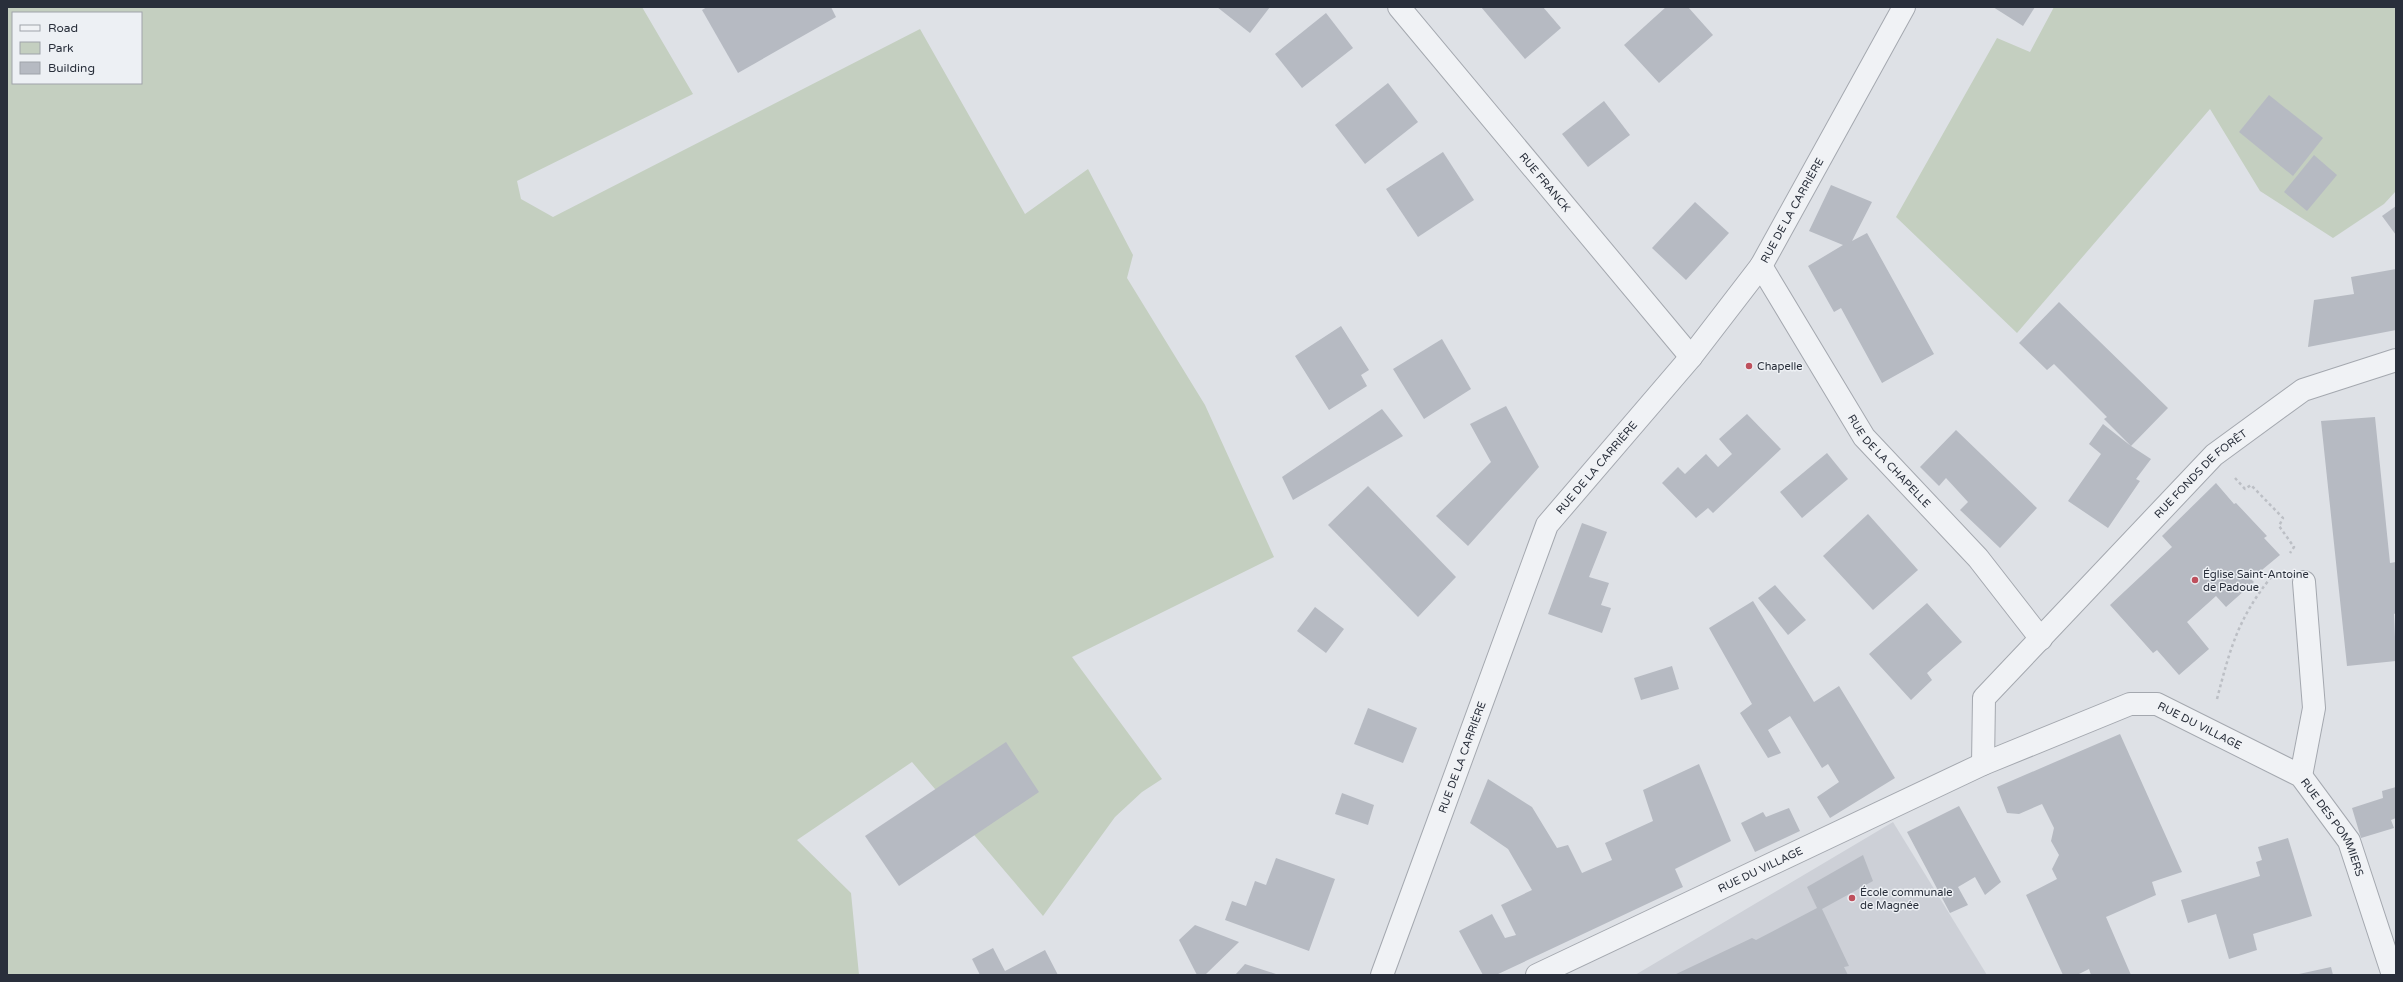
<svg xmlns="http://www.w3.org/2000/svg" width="2403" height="982" font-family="'Varela Round',sans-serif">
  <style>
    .built { fill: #cdd0d7 }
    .green { fill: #c4cfc0; fill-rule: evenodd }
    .building { fill: #b6bac2 }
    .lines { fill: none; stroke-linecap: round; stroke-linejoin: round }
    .minor-casing { stroke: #a4a8af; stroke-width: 24 }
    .path { stroke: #bcbfc5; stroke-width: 2.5; stroke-dasharray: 3 3; stroke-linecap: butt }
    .minor { stroke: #f0f2f5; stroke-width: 22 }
    .poi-dot { fill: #be505d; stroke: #edf0f4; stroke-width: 1.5 }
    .labels { text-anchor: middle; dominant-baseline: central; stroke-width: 3; stroke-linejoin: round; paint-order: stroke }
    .street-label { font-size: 11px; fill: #292f3b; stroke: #edf0f4 }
    .poi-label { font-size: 11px; fill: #292f3b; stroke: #edf0f4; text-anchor: start }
  </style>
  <rect width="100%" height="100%" fill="#dee1e6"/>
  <!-- built -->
  <polygon class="built" points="1893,822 1987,975 1635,975"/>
  <!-- green -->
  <g class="green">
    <path d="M7,7H642L693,94L517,181L521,199L553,217L920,29L1025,214L1088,169L1133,255L1127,278L1205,405L1274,557L1072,657L1162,779L1142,792L1115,817L1043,916L912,762L797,840L851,893L859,975H7ZM13,13H141V83H13Z"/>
    <polygon points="2054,7 2396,7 2396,191 2384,204 2333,238 2260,191 2210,109 2017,333 1896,217 1997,38 2030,52"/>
  </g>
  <!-- building -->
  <g class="building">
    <polygon points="707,7 831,7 836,17 738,73 702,10"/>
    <polygon points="1217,7 1270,7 1250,33"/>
    <polygon points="1481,7 1543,7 1561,28 1525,59"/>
    <polygon points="1666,7 1688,7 1713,35 1659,83 1624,45"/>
    <polygon points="1993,7 2035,7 2023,26"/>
    <polygon points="1326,13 1353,48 1302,88 1275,54"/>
    <polygon points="1388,83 1418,122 1365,164 1335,125"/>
    <polygon points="2269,95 2323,138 2293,176 2239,132"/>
    <polygon points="1604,101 1630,135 1588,167 1562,134"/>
    <polygon points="1443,152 1474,200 1418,237 1386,189"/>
    <polygon points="2314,155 2337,175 2307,211 2284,192"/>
    <polygon points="1831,185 1872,202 1852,241 1867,233 1934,354 1882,383 1841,308 1834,312 1808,266 1843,245 1809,231"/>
    <polygon points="1695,202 1729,233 1686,280 1652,248"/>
    <polygon points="2396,206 2396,235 2382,216"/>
    <polygon points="2396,269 2396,330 2308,347 2314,300 2354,294 2351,277"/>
    <polygon points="2059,302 2168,408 2131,446 2151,459 2136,479 2140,481 2108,528 2068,501 2101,454 2089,444 2103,424 2131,446 2104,419 2107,417 2054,364 2047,370 2019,343"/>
    <polygon points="1341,326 1369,370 1361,375 1367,386 1329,410 1295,356"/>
    <polygon points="1442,339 1471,389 1424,419 1393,369"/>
    <polygon points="1506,406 1539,467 1468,546 1436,516 1491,462 1470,424"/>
    <polygon points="1382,409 1403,436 1293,500 1282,477"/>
    <polygon points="1747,414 1781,449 1713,513 1708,508 1696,518 1662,483 1678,467 1685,474 1706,454 1718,467 1732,454 1719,439"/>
    <polygon points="2375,417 2390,563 2396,562 2396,613 2394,614 2396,661 2347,666 2321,421"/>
    <polygon points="1956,430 2037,508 2000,548 1960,510 1968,502 1946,478 1939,486 1920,467"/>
    <polygon points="1827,453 1848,479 1802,518 1780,492"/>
    <polygon points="2216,483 2234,504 2236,503 2267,536 2264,538 2280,555 2251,579 2254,582 2226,607 2216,596 2187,622 2209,649 2179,675 2157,650 2153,653 2110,605 2172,547 2162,536"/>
    <polygon points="1368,486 1456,577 1418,617 1328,525"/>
    <polygon points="1868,514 1918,570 1873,610 1823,556"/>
    <polygon points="1582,523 1607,532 1589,577 1609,583 1601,605 1611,608 1602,633 1548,614"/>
    <polygon points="1775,585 1806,620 1788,635 1758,598"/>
    <polygon points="1753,601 1814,702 1839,686 1895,778 1830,818 1817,797 1839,782 1828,764 1822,768 1790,716 1768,730 1781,753 1768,758 1740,713 1752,704 1709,628"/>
    <polygon points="1927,603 1962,642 1927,673 1932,680 1911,700 1869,654"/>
    <polygon points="1315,607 1344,629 1326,653 1297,631"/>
    <polygon points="1672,666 1679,689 1641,700 1634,678"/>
    <polygon points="1368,708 1417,728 1403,763 1354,744"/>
    <polygon points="2120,734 2182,872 2152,882 2156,895 2106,917 2131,975 2091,975 2089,969 2077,975 2063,975 2026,895 2057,879 2052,869 2059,855 2051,841 2054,828 2042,804 2019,814 2007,813 1997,787"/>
    <polygon points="1006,742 1039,792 899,886 865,836"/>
    <polygon points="1699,764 1731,841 1675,869 1683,887 1496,975 1483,975 1459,931 1492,914 1505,938 1516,935 1501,905 1532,890 1508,849 1470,823 1488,779 1532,807 1557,848 1568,845 1582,873 1612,860 1605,843 1653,821 1643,790"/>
    <polygon points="2396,787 2396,818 2391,820 2394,828 2361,838 2352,808 2383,798 2382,791"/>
    <polygon points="1342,793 1374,805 1368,825 1335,814"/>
    <polygon points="1959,806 2001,882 1985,895 1975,877 1958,887 1968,905 1950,913 1907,832"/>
    <polygon points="1789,808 1800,831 1755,852 1741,823 1763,812 1766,817"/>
    <polygon points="2288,838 2312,916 2253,934 2257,950 2229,959 2216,914 2188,923 2181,900 2260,876 2256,862 2262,860 2258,847"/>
    <polygon points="1863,855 1873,881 1822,909 1849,966 1844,967 1848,975 1674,975 1752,938 1756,940 1817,908 1807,887"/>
    <polygon points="1276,858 1335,879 1309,951 1225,920 1232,901 1246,906 1255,881 1266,885"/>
    <polygon points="1195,925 1239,942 1205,975 1197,975 1179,940"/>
    <polygon points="993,948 1005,971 1045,950 1058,975 980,975 972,959"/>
    <polygon points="1245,964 1279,975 1235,975"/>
    <polygon points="2331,967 2333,975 2299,975 2299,974"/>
  </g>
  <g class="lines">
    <defs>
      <g id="minor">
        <path id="s1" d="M1399,7L1691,357"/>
        <path id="s2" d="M1761,266L1864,437L1978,558L2041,639"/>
        <path id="s3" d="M1983,764L1984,698L2214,455L2303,390L2396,360"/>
        <polyline points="2301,776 2314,708 2304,582"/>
        <path id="s4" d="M1382,975L1547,525L1691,357L1761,266L1904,7"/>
        <path id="s5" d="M1537,975L1983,764L2130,704H2157L2301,776L2349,841L2393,975"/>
      </g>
    </defs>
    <!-- minor casing -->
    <use href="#minor" class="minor-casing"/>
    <!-- path -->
    <g class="path">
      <polyline points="2235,478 2245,489 2251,485 2283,518 2279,526 2294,547 2290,553"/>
      <path d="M2217,699C2230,649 2238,618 2272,576"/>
    </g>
    <!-- minor -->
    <use href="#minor" class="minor"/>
  </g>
  <!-- markers -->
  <g class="poi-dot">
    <circle cx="1749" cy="366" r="4"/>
    <circle cx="2195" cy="580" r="4"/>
    <circle cx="1852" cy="898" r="4"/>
  </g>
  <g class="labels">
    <!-- street labels -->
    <g class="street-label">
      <text stroke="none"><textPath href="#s1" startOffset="228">RUE FRANCK</textPath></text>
      <text stroke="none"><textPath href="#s4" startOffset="879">RUE DE LA CARRIÈRE</textPath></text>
      <text stroke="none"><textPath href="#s2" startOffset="234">RUE DE LA CHAPELLE</textPath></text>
      <text stroke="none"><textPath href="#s4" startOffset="555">RUE DE LA CARRIÈRE</textPath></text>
      <text stroke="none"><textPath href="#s3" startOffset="378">RUE FONDS DE FORÊT</textPath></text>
      <text stroke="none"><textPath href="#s5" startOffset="727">RUE DU VILLAGE</textPath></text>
      <text stroke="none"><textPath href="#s4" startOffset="232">RUE DE LA CARRIÈRE</textPath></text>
      <text stroke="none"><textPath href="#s5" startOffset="901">RUE DES POMMIERS</textPath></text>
      <text stroke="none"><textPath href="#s5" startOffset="247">RUE DU VILLAGE</textPath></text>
    </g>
    <!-- poi labels -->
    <g class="poi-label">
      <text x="1757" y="366">Chapelle</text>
      <text x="2203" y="574">Église Saint-Antoine<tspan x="2203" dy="13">de Padoue</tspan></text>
      <text x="1860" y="892">École communale<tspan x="1860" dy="13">de Magnée</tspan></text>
    </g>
  </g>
  <!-- border -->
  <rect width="2403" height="982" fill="none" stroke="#292f3b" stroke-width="16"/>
  <!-- legend -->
  <rect x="12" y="12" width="130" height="72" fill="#edf0f4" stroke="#9fa3aa"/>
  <rect x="20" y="25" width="20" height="6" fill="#f0f2f5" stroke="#9fa3aa"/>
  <text x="48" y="32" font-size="12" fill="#292f3b">Road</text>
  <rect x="20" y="42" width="20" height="12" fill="#c4cfc0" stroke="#9fa3aa"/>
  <text x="48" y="52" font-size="12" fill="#292f3b">Park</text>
  <rect x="20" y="62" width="20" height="12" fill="#b6bac2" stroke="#9fa3aa"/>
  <text x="48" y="72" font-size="12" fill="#292f3b">Building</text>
</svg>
